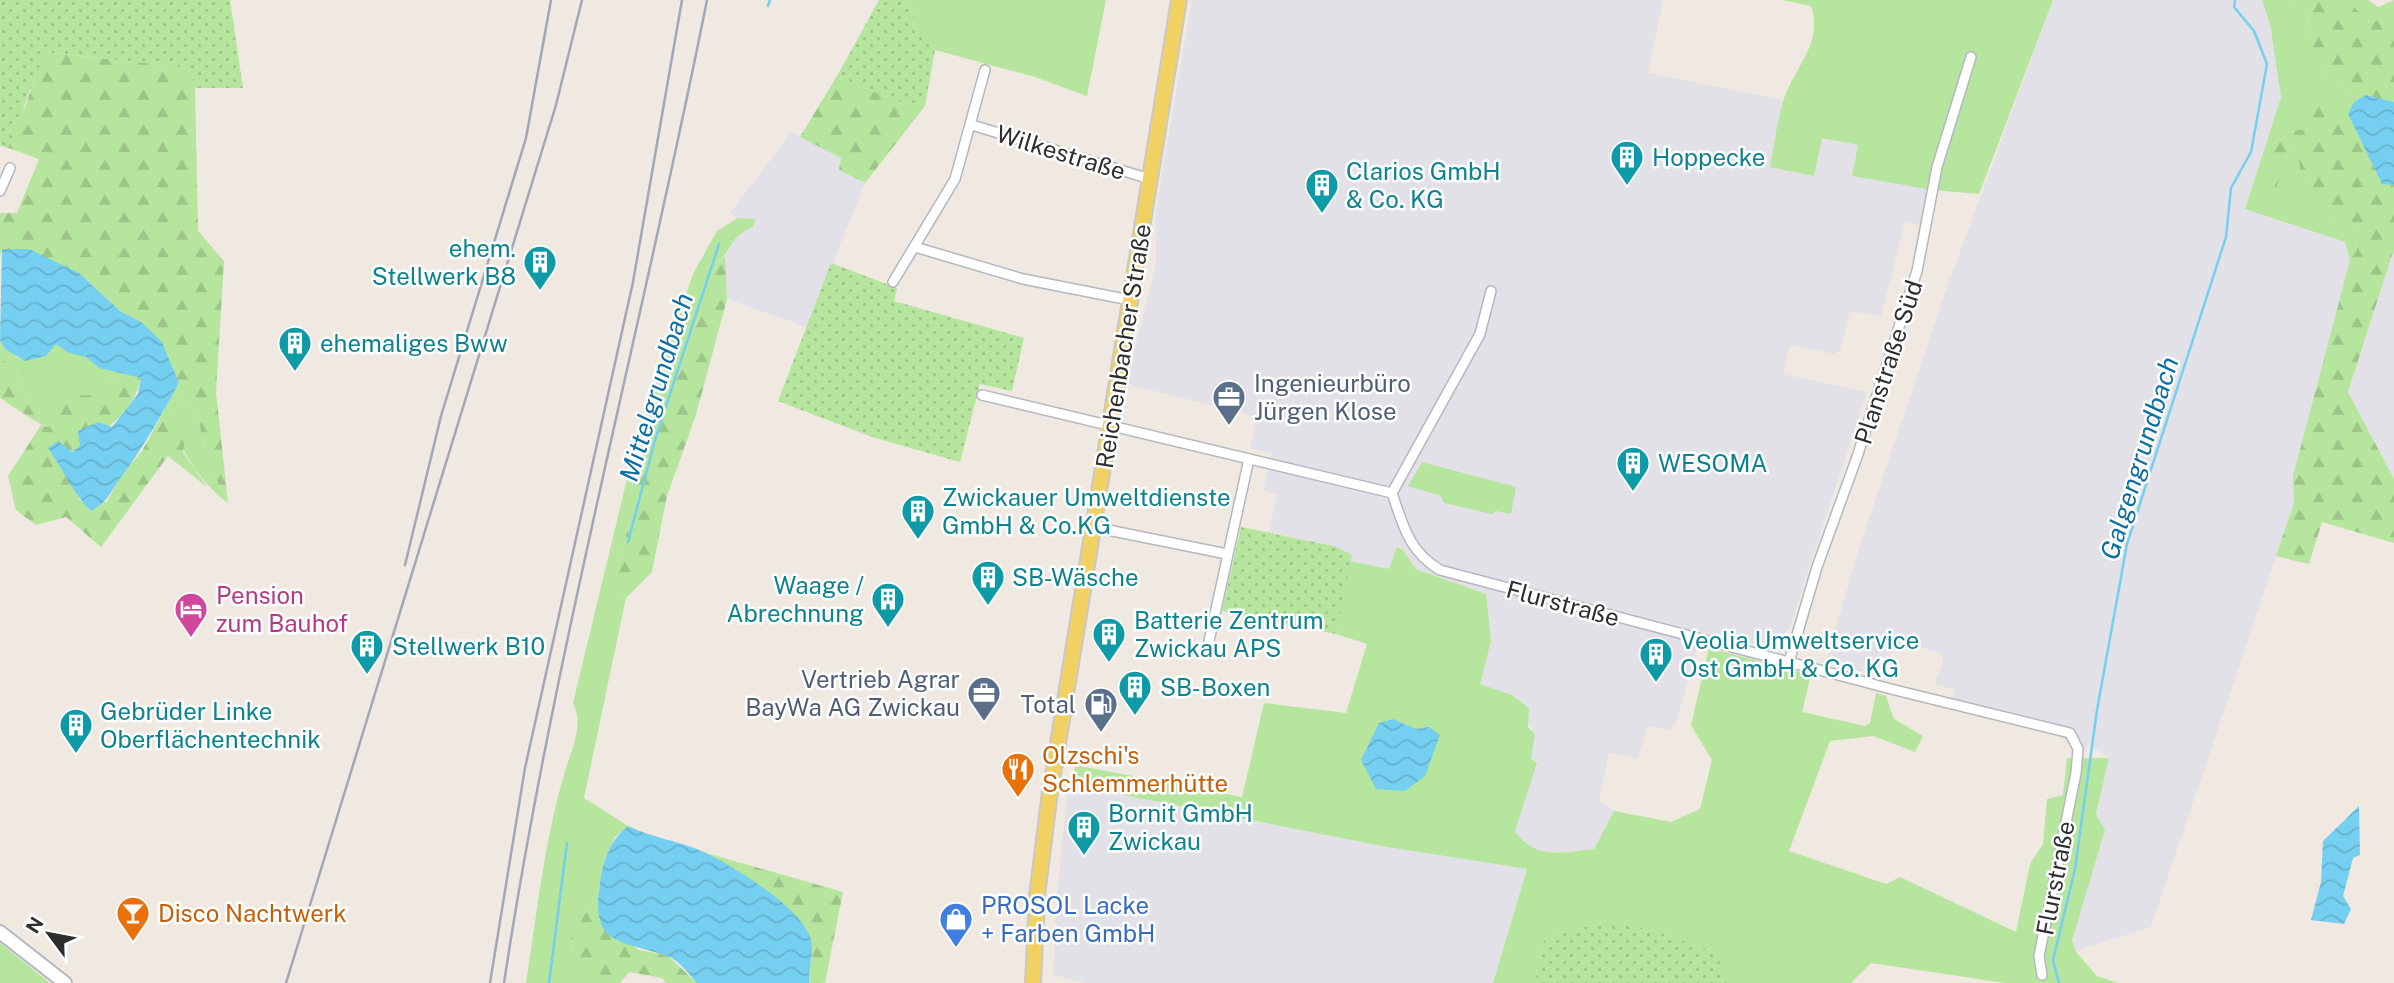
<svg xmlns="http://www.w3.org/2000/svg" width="2394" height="983" font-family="'Public Sans',sans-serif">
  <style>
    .industrial { fill: #e3e1e8 }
    .grass { fill: #b6e59e }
    .forest { fill: url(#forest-firs) }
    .garden { fill: url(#garden-dots) }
    .water { fill: url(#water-waves) }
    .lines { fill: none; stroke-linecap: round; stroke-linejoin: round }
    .stream { stroke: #75cff0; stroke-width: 2.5 }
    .minor-casing { stroke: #b4b7c1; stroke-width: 12 }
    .secondary-casing { stroke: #b4b7c1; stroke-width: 16 }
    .primary-casing { stroke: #c9c9c9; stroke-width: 18 }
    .minor { stroke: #fff; stroke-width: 9 }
    .secondary { stroke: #fff; stroke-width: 12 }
    .primary { stroke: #f2d163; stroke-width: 14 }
    .rail { stroke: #a3a6b8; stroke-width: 2.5 }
    .labels { text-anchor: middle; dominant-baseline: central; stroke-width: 5; stroke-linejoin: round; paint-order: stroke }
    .street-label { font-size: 24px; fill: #2e2e2e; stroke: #fff }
    .culture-label { font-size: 24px; fill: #0d838f; stroke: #fff; text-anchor: start }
    .service-label { font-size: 24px; fill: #4e5e75; stroke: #fff; text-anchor: end }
    .hotel-label { font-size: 24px; fill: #b23c85; stroke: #fff; text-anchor: start }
    .food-label { font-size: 24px; fill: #c56008; stroke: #fff; text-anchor: start }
    .shop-label { font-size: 24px; fill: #366cbe; stroke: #fff; text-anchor: start }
    .water-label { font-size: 26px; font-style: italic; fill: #0d6fa3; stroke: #fff }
  </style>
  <defs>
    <pattern id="forest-firs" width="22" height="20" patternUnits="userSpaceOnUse" patternTransform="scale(1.75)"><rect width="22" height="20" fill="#b6e59e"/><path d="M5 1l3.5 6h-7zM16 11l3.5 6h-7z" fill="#9dc588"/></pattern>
    <pattern id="garden-dots" width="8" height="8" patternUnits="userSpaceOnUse" patternTransform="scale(1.75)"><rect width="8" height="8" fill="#b6e59e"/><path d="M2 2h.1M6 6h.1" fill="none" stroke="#9dc588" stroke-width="1.8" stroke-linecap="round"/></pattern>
    <pattern id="water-waves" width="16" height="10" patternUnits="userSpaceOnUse" patternTransform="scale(1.75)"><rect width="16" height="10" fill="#75cff0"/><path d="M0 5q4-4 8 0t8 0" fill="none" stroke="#66b2ce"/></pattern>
  </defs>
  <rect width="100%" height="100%" fill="#efe9e1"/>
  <!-- industrial -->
  <g class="industrial">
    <polygon points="1192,0 1663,0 1648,73 1783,100 1770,167 1814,176 1822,138 1858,145 1852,175 1932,190 1921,226 1905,222 1881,316 1850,311 1840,350 1834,354 1790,345 1783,374 1867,392 1789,629 1768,647 1702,631 1676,723 1669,730 1647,726 1638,759 1609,753 1599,801 1614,811 1594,849 1550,853 1526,846 1515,831 1537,763 1531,759 1535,734 1512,695 1480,684 1491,641 1486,594 1416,569 1403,550 1398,547 1389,569 1350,561 1334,546 1269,532 1277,495 1263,491 1272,454 1250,448 1258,417 1126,384 1156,265 1156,209"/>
    <polygon points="2053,0 2262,0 2270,24 2281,97 2245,209 2345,242 2350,260 2293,476 2294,503 2151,927 2076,951 2072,941 2105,830 2096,814 2109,758 2088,744 2085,751 2066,743 2059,735 1951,708 1955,690 1935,684 1943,661 1942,654 1907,643 1861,672 1814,657 1827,659 1856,558 1942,301"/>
    <polygon points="792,132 841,158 839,170 865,183 807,327 727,299 725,256 735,235 753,227 756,219 738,218 730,213"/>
    <polygon points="2394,249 2394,479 2348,393"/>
    <polygon points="1068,784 1387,847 1527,869 1493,983 1085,983 1054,975 1055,918"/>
  </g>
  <!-- grass -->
  <g class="grass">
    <polygon points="910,0 1106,0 1087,96 1035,77 935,50 915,31"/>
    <path d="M1782,0H2053L1979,194L1932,190L1852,176L1858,145L1822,138L1814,176L1770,167C1774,145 1777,123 1783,102C1793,68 1824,44 1811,6Z"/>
    <polygon points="2262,0 2293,0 2308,17 2314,61 2324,76 2354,102 2312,127 2278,135 2276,189 2289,149 2297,147 2301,175 2311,178 2334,221 2353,226 2357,250 2350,260 2345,242 2245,209 2281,97 2270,24"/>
    <polygon points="2355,0 2368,0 2378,7 2394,0 2394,14 2372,22 2350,5"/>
    <path d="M738,218L756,219L753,227C726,239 736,247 717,262L679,374L644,440L629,498L633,507L613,589L626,598L584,798L628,826L615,837L605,858L599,889L571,938L573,968L593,983H526C537,914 544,842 564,775C570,752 585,726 573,703L635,446L693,274L717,231Z"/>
    <path d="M0,340L18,358L56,343C68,353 77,352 88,358C101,366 109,370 125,374L108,383L110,397L49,427L38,423L39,406L17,383L16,367L0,359Z"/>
    <path d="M185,396L197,414L208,462L228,503C199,481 184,454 170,421Z"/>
    <polygon points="1422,462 1516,487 1511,514 1496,511 1492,514 1444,503 1441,496 1408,486"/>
    <path d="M1397,547L1403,550L1416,569L1486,594L1491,641L1480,684L1512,695L1529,708L1528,727L1535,734L1531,759L1537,763L1515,831C1536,861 1561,852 1594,849L1614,811L1671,822L1700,809L1712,760L1691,725L1709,648L1811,675L1802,712L1865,726L1870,723L1876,693L1886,696L1894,719L1923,736L1915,752L1873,736L1830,741L1789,851L1886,884L1900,877L2016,932L2030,864L2043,844L2047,799L2063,795L2067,758H2109L2096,814L2105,830L2072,941L2076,952L2097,976L2118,983H2005L1871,963L1851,983H1732L1713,952L1655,931L1609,921L1545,937L1535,983H1493L1527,869L1387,847L1103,791L1073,778L1075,765L1242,797L1264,703L1346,713L1367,644L1336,634L1350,561L1389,569Z"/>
    <polygon points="0,943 50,983 0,983"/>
  </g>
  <!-- forest -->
  <g class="forest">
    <polygon points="2293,0 2355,0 2351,5 2372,22 2394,14 2394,102 2366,95 2348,114 2382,183 2394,185 2394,249 2348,392 2394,479 2394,543 2322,522 2309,564 2276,556 2294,503 2293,476 2350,260 2357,250 2353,226 2334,221 2327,209 2309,209 2304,194 2311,178 2301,175 2297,147 2289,149 2276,189 2271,194 2263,188 2278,135 2312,127 2309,114 2321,100 2353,101 2324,76 2314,61 2308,17"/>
    <path d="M44,52L190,68L195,88L198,231L224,261L216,392L228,503L208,462L197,414L185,396L170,421L185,439L183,452L207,487L168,456L101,547L66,517L36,525L16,510L8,476L41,425L49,427L66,394L110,397L108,383L125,374L141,377C134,416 101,431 71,453L48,448L68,476L81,502H107L119,478L142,451L179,383L141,322L120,311L79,273L2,249L0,257V213H17L39,159L0,145L25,107Z"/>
    <polygon points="837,76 896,101 925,106 865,183 839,170 841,158 800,137"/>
    <polygon points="725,256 727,299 696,415 667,496 652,572 626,598 613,589 633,507 629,498 644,440 679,374 717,262"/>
    <polygon points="0,359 16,367 17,383 39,406 38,423 0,398"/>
    <polygon points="703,852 843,892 825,983 809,983 811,940 746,879"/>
    <polygon points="599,889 599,920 639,950 667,955 697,983 666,983 662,978 629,972 620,983 593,983 573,968 571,938"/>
  </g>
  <!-- garden -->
  <g class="garden">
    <polygon points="0,0 230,0 243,88 195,88 190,68 45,52 8,148 0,145"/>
    <polygon points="879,0 910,0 915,31 935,50 925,106 896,101 837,76"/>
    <polygon points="831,263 897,288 894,301 1024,338 1012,391 980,384 960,462 872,437 778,401"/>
    <polygon points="1241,527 1334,546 1352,555 1336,634 1222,611"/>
    <polygon points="1609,921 1655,931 1714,952 1732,983 1535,983 1545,937"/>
  </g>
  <!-- water -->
  <g class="water">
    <polygon points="2366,95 2394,102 2394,185 2382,184 2348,114 2354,102"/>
    <path d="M2,249H29L79,273L120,311L141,322L162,342L179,383C161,416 144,446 122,476C109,492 111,500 91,511C73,494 63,469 48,448L58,441L72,452L80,446L78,431L98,422L112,427L138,394L141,378L99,368L86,357L69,353L56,344L46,356L25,361L5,349L0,340Z"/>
    <polygon points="1393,719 1416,729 1429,727 1440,735 1425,776 1405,791 1376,789 1361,760 1379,723"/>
    <polygon points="2359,806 2360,855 2353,858 2343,896 2351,909 2344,924 2311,920 2321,882 2323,841"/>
    <path d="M628,826C652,838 680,841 704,852C733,866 803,908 811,940C813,952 809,970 809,983H697C689,974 677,958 665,955C614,939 589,944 601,877C605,855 611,840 628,826Z"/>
  </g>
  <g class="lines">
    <!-- stream -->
    <g class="stream">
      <polyline points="768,6 770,0"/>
      <polyline points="628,542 655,440 719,244"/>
      <polyline points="549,983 567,843"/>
      <polyline points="2059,983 2053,960 2075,869 2097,710 2127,544 2226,237 2231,188 2251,152 2267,64 2254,31 2234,7 2235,0"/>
    </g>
    <defs>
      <g id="minor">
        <polyline points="972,125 1150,179"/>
        <polyline points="0,191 10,168"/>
        <polyline points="915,247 1023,279 1130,300"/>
        <polyline points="893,282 955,179 985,70"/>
        <path d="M982,395L1392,493C1403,525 1409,552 1440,570L1895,690L2070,733L2078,749L2076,773L2039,956L2042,975"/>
        <polyline points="1392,493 1480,334 1491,291"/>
        <polyline points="1093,527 1227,554"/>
        <polyline points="1209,641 1249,459"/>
        <polyline points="1789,662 1817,567 1857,457 1917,271 1937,167 1971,57"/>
      </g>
      <polyline id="secondary" points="0,932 65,983"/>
      <polyline id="primary" points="1033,983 1037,896 1049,799 1179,0"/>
    </defs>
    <!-- minor casing -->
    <use href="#minor" class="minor-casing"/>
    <!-- secondary casing -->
    <use href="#secondary" class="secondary-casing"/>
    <!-- primary casing -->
    <use href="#primary" class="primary-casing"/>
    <!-- minor -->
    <use href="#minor" class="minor"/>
    <!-- secondary -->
    <use href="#secondary" class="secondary"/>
    <!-- primary -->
    <use href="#primary" class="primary"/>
    <!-- rail -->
    <g class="rail">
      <polyline points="405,565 441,416 526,138 551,0"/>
      <polyline points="286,983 556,105 582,0"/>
      <polyline points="490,983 525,768 633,282 682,0"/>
      <path d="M504,983C554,652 642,328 707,0"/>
    </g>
  </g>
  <!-- icons -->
  <defs>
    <symbol id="building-pin" viewBox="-11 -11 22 30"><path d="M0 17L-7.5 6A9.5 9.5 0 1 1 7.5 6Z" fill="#0f9aa8" stroke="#fff"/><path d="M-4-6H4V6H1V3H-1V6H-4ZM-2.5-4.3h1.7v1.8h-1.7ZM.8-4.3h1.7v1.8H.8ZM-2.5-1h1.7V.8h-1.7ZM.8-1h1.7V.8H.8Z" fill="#fff"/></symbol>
    <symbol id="office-pin" viewBox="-11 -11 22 30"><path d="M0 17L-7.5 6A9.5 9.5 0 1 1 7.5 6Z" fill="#5c6f8a" stroke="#fff"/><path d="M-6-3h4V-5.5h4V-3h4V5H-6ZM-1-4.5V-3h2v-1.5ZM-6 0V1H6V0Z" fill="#fff"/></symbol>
    <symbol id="hotel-pin" viewBox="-11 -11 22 30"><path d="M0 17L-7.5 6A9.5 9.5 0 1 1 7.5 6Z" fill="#d1479c" stroke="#fff"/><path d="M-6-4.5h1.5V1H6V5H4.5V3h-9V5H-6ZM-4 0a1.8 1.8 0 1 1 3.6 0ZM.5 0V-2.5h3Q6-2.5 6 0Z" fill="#fff"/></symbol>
    <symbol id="fuel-pin" viewBox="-11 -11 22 30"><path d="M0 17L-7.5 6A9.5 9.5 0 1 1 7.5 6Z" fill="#5c6f8a" stroke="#fff"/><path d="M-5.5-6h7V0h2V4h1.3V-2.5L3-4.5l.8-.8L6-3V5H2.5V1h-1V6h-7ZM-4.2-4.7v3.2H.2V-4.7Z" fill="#fff"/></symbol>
    <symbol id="restaurant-pin" viewBox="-11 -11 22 30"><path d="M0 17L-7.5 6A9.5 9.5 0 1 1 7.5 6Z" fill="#e8710a" stroke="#fff"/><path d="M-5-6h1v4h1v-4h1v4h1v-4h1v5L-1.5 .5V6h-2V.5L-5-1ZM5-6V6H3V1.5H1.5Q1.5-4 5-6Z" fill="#fff"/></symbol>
    <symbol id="bar-pin" viewBox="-11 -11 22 30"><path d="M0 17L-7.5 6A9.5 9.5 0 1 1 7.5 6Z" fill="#e8710a" stroke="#fff"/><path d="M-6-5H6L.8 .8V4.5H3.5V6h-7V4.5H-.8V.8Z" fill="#fff"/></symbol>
    <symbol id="shop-pin" viewBox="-11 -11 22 30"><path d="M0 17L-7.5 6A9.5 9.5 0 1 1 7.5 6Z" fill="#3f7fe0" stroke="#fff"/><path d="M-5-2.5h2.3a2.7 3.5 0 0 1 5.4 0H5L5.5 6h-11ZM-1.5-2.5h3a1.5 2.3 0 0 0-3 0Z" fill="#fff"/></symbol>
  </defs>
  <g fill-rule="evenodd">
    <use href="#building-pin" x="1608" y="138" width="38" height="52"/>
    <use href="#building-pin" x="1303" y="166" width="38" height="52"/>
    <use href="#building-pin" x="521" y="243" width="38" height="52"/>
    <use href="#building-pin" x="276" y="324" width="38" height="52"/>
    <use href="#office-pin" x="1210" y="378" width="38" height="52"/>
    <use href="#building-pin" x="1614" y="444" width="38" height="52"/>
    <use href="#building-pin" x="899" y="492" width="38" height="52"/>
    <use href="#building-pin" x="969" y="558" width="38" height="52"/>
    <use href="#building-pin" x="869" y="580" width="38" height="52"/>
    <use href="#hotel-pin" x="172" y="590" width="38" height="52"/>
    <use href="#building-pin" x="1090" y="615" width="38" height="52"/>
    <use href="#building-pin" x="348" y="627" width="38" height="52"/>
    <use href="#building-pin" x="1637" y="635" width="38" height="52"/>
    <use href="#building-pin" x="1116" y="668" width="38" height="52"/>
    <use href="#office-pin" x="965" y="674" width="38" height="52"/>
    <use href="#fuel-pin" x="1082" y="685" width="38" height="52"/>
    <use href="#building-pin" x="57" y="706" width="38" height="52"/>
    <use href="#restaurant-pin" x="999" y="750" width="38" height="52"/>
    <use href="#building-pin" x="1065" y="808" width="38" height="52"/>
    <use href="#bar-pin" x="114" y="894" width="38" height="52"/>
    <use href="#shop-pin" x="937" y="900" width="38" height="52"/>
  </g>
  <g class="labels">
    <!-- street labels -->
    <g class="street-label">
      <text transform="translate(1061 152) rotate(17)">Wilkestraße</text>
      <text transform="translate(1123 346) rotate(-81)">Reichenbacher Straße</text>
      <text transform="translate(1888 362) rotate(-72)">Planstraße Süd</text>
      <text transform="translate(1563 603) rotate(15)">Flurstraße</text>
      <text transform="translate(2055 878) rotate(-79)">Flurstraße</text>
    </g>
    <!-- culture labels -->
    <g class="culture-label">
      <text x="1652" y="157">Hoppecke</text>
      <text x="1346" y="171">Clarios GmbH<tspan x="1346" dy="28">&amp; Co. KG</tspan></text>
      <text x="516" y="248" text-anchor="end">ehem.<tspan x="516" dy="28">Stellwerk B8</tspan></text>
      <text x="320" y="343">ehemaliges Bww</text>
      <text x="1658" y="463">WESOMA</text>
      <text x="942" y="497">Zwickauer Umweltdienste<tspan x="942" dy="28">GmbH &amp; Co.KG</tspan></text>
      <text x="1012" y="577">SB-Wäsche</text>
      <text x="864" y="585" text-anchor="end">Waage /<tspan x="864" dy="28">Abrechnung</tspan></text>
      <text x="1134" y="620">Batterie Zentrum<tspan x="1134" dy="28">Zwickau APS</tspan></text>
      <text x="1680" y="640">Veolia Umweltservice<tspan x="1680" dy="28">Ost GmbH &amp; Co. KG</tspan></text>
      <text x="392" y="646">Stellwerk B10</text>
      <text x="1160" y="687">SB-Boxen</text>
      <text x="100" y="711">Gebrüder Linke<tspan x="100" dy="28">Oberflächentechnik</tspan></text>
      <text x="1108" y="813">Bornit GmbH<tspan x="1108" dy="28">Zwickau</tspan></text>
    </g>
    <!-- service labels -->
    <g class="service-label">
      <text x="1254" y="383" text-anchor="start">Ingenieurbüro<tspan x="1254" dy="28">Jürgen Klose</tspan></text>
      <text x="960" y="679">Vertrieb Agrar<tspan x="960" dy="28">BayWa AG Zwickau</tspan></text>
      <text x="1076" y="704">Total</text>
    </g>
    <!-- hotel labels -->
    <g class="hotel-label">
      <text x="216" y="595">Pension<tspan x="216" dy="28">zum Bauhof</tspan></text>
    </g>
    <!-- food labels -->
    <g class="food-label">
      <text x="1042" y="755">Olzschi's<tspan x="1042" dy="28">Schlemmerhütte</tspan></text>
      <text x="158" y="913">Disco Nachtwerk</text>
    </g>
    <!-- shop labels -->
    <g class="shop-label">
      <text x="981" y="905">PROSOL Lacke<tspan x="981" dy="28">+ Farben GmbH</tspan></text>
    </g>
    <!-- water labels -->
    <g class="water-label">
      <text transform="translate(656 387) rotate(-73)">Mittelgrundbach</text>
      <text transform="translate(2139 458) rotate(-73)">Galgengrundbach</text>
    </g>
  </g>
  <!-- north arrow -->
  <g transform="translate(49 934) rotate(302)" stroke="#ffffff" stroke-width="5" paint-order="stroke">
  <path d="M0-5L12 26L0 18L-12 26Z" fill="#2e2e2e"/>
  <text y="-10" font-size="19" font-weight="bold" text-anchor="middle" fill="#2e2e2e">N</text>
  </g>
</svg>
